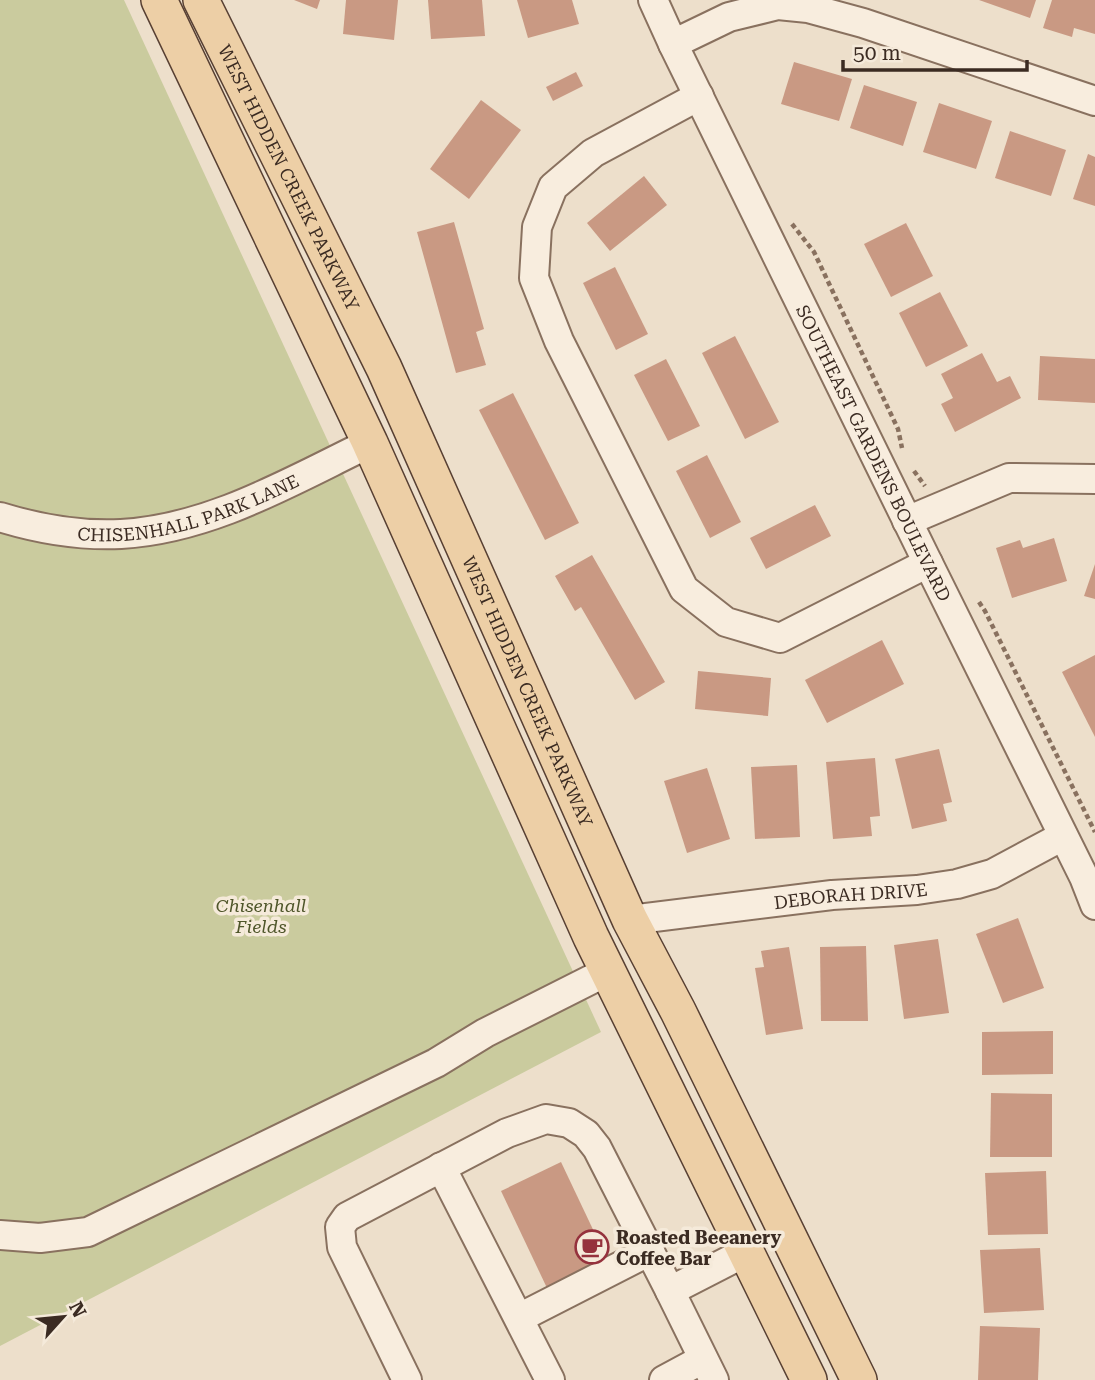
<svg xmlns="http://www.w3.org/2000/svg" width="1095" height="1380" font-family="'Roboto Serif',serif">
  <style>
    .green { fill: #cacb9e }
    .building { fill: #c99983 }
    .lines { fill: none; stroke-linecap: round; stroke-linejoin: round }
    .minor-casing { stroke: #89715f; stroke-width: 32 }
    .major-casing { stroke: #584033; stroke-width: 38 }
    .path { stroke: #89715f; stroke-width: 4.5; stroke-dasharray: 5 3.5; stroke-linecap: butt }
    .minor { stroke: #f8edde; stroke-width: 28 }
    .major { stroke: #edcfa6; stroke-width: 35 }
    .labels { text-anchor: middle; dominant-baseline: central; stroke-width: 7; stroke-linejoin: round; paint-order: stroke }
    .street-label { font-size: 18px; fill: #3b2b22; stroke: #f5eada }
    .park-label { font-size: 18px; font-style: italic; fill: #4f562a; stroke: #f5eada }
    .poi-label { font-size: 18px; font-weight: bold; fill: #3b2b22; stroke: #f5eada; text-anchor: start }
  </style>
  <rect width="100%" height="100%" fill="#eddfcb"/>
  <!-- green -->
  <polygon class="green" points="0,0 124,0 601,1032 0,1346"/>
  <!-- building -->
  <g class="building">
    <polygon points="294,0 320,0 317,9"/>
    <polygon points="346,0 398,0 394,40 343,34"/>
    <polygon points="428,0 482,0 485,36 431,39"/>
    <polygon points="517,0 572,0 579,24 528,38"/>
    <polygon points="979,0 1036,0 1030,18"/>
    <polygon points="1052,0 1095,0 1095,34 1074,28 1072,37 1043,28"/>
    <polygon points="794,62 852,79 839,121 781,104"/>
    <polygon points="576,72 583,86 553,101 546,87"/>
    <polygon points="864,85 917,102 903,146 850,128"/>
    <polygon points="481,100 521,130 469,199 430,169"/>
    <polygon points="939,103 992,121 976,169 923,152"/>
    <polygon points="1010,131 1066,150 1051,196 995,178"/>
    <polygon points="1088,154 1095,157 1095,206 1073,199"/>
    <polygon points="644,176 667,205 610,251 587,223"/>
    <polygon points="454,222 484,329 476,332 486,365 456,373 417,232"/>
    <polygon points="906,223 933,276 891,297 864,244"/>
    <polygon points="615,267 648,334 616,350 583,283"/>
    <polygon points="940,292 968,346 926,367 899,313"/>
    <polygon points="735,336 779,422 745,439 702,353"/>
    <polygon points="982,353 997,382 1010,376 1021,398 955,432 941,404 953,398 941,374"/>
    <polygon points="1040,356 1095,359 1095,403 1038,400"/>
    <polygon points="666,359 700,426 668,441 634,375"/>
    <polygon points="513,393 579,523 545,540 479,410"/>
    <polygon points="707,455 741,522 710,538 676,471"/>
    <polygon points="815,505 831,536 766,569 750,538"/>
    <polygon points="1054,538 1067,581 1012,598 996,548 1020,540 1023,548"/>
    <polygon points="592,555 665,682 635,700 581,607 575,611 555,576"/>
    <polygon points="1095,564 1095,599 1084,596"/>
    <polygon points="882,640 904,684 827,723 805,680"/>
    <polygon points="1095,655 1095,737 1062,672"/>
    <polygon points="698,671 771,678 768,716 695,709"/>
    <polygon points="939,749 952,802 943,804 947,821 912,829 895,759"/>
    <polygon points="875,758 880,816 870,817 872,836 833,839 826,762"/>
    <polygon points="797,765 800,837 755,839 751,767"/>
    <polygon points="707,768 730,839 687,853 664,781"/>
    <polygon points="1018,918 1044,988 1003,1003 976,934"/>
    <polygon points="938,939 949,1013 904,1019 894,945"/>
    <polygon points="866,946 868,1021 821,1021 820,947"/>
    <polygon points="789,947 803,1029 766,1035 755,968 764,967 761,951"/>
    <polygon points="1053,1031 1053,1074 982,1075 982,1032"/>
    <polygon points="991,1093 1052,1094 1052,1157 990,1157"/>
    <polygon points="561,1162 607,1259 547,1288 501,1191"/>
    <polygon points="1046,1171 1048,1234 988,1235 985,1173"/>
    <polygon points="1040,1248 1044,1310 984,1313 980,1250"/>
    <polygon points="980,1326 1040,1328 1038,1380 978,1380"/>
  </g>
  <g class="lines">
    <defs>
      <g id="minor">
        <path id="s1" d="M653,0L673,44L928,563L1084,877L1095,905"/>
        <polyline points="673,44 729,17 778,5 808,8 863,23 1095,101"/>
        <polyline points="699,96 593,153 553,187 537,227 534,278 559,341 684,589 726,622 780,638 928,563"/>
        <path id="s2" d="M0,517C39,529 80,536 121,534C211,529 291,481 370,443"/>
        <polyline points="907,521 1009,478 1095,479"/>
        <path id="s3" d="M630,920L832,895L917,890L957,884L992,874L1063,836"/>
        <polyline points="441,1167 550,1380"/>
        <polyline points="0,1235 40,1238 88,1232 436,1063 485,1033 608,971"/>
        <polyline points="519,1318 650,1251"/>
        <polyline points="407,1380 342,1247 340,1227 347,1217 507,1133 546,1119 569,1123 586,1134 597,1148 670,1291"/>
        <polyline points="664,1380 703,1359"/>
        <polyline points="714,1380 670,1291 746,1252"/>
      </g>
      <g id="major">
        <polyline points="159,0 370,443 591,937 809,1380"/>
        <path id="s4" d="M201,0L384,368L630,920L678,1011L859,1380"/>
      </g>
    </defs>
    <!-- minor casing -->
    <use href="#minor" class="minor-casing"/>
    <!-- major casing -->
    <use href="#major" class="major-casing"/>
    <!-- path -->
    <g class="path">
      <polyline points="792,224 814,252 898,429 902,448"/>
      <polyline points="914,471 925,486"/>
      <polyline points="979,602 985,611 1095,832"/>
    </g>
    <!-- minor -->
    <use href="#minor" class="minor"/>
    <!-- major -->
    <use href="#major" class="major"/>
  </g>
  <!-- icons -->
  <defs>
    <symbol id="cafe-ring" viewBox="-11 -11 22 22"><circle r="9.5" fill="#f5eada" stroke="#95323d" stroke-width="1.5"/><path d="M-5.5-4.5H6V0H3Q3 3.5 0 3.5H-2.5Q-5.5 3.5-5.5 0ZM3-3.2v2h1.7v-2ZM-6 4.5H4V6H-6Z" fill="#95323d"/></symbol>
  </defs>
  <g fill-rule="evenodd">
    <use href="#cafe-ring" x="573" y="1228" width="38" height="38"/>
  </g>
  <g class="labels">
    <!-- street labels -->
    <g class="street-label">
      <text stroke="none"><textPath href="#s4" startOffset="198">WEST HIDDEN CREEK PARKWAY</textPath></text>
      <text stroke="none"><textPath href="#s1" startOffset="504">SOUTHEAST GARDENS BOULEVARD</textPath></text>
      <text stroke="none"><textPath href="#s2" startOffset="194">CHISENHALL PARK LANE</textPath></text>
      <text stroke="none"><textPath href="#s4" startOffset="765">WEST HIDDEN CREEK PARKWAY</textPath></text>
      <text stroke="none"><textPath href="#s3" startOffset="222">DEBORAH DRIVE</textPath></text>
    </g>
    <!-- park labels -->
    <g class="park-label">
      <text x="261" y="905">Chisenhall<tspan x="261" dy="21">Fields</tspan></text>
    </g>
    <!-- poi labels -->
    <g class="poi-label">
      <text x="616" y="1237">Roasted Beeanery<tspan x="616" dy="21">Coffee Bar</tspan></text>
    </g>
  </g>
  <!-- north arrow -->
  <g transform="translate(63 1317) rotate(63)" stroke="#f5eada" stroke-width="5" paint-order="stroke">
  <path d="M0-5L12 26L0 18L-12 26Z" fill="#3b2b22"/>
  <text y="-10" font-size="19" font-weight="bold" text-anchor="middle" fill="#3b2b22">N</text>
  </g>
  <!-- scale -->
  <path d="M843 60v10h184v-10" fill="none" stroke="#3b2b22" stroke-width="3.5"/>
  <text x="853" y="60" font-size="21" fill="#3b2b22" stroke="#f5eada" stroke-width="5" paint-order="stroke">50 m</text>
</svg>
